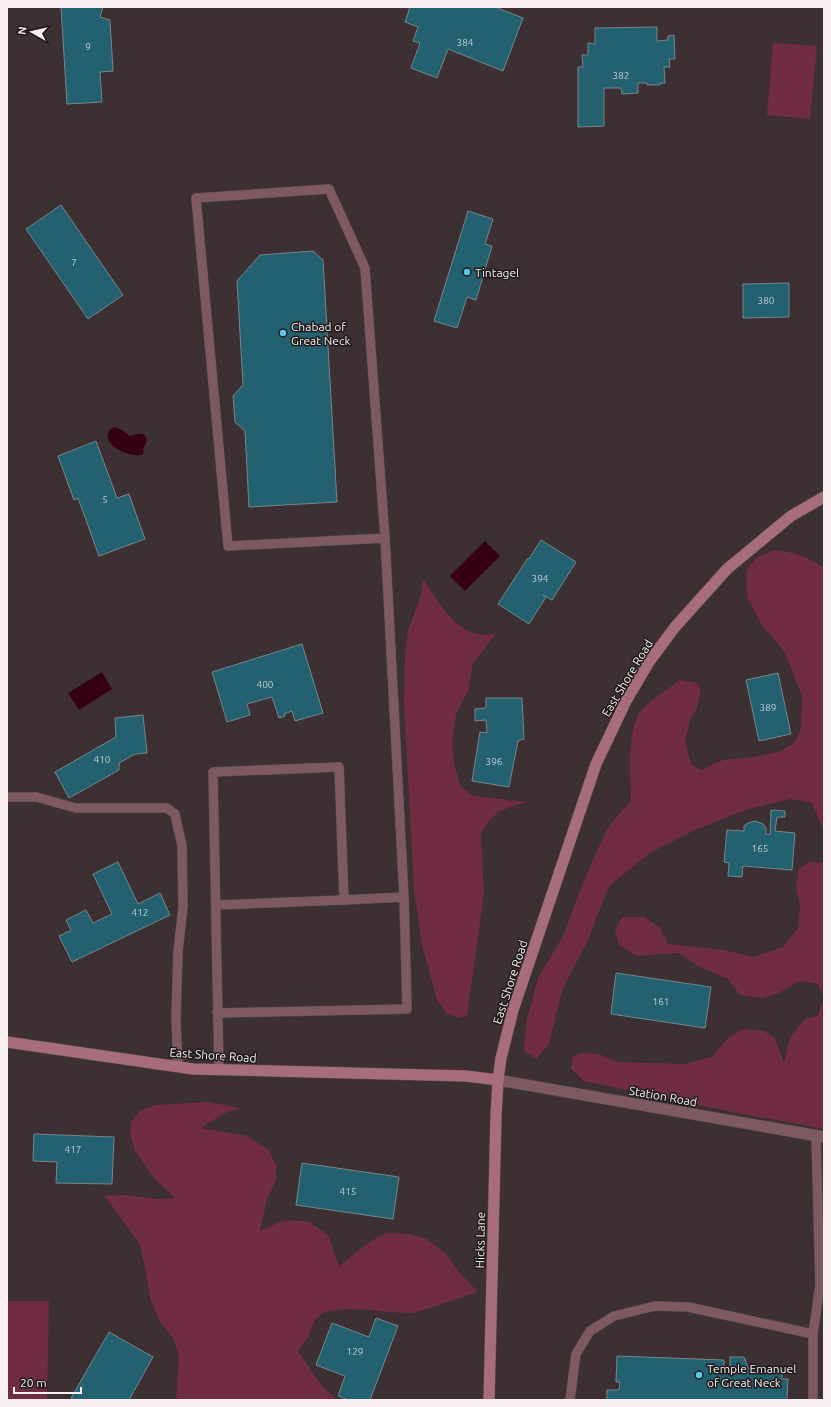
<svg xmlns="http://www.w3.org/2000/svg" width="831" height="1407" font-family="Ubuntu,sans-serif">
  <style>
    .green { fill: #702c40 }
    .water { fill: #350013 }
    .building { fill: #236171; stroke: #77868a }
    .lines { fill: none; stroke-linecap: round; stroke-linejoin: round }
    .service-casing { stroke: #5a4f51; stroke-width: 10 }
    .tertiary-casing { stroke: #5a4f51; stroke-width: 12 }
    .secondary-casing { stroke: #5a4f51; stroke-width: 12 }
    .service { stroke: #7e5962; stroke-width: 9 }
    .tertiary { stroke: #7e5962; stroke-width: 11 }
    .secondary { stroke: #a76d7b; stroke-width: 11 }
    .poi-dot { fill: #5ac8e6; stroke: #1f1a1b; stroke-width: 1.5 }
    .labels { text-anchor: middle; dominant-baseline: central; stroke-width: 3; stroke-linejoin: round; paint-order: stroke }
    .number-label { font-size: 10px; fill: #c2ccd0 }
    .poi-label { font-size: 12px; fill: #f7eff0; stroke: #1f1a1b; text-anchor: start }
    .street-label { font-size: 12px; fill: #f7eff0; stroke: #1f1a1b }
  </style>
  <rect width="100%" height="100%" fill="#3c3033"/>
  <!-- green -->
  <g class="green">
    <polygon points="773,43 817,46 810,119 767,115"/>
    <path d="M774,550C794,552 807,556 824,568V828L821,825L812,803L791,799L749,809L697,829L650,853L609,886L587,942L563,988L549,1044L536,1059L524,1051L527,1019L538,978L563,936L582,885L606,831L619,814L631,802C631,774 626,739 639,713C644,705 672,686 680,680L697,683L701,690L696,711L691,717L685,742L691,764L701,770L723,760L753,757L779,752L795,742L801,728L802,696L784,651L761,624L747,597L746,571L756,558Z"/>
    <path d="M423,579C437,599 452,628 477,634C482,636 490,634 496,634L473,663L468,691L456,714L452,742L454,764L461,787L473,796L527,802L499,811L489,821L481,833L484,894L467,1015L459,1018L447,1014L437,1000L422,945L414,890L404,704L405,655L408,630L421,595Z"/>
    <polygon points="809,862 824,863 824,998 818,984 799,981 779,993 763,998 740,995 728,979 700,967 678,953 637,956 619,945 615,930 622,917 645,917 660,928 668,944 724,950 753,957 783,947 798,928 800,906 796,888 799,869"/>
    <polygon points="824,999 824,1129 737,1113 584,1081 571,1069 573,1057 582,1053 599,1054 617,1062 685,1064 712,1057 728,1038 743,1029 764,1031 775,1038 784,1063 790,1037 805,1019 817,1016"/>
    <polygon points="208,1102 240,1108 223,1114 201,1128 247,1136 269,1150 276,1166 276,1179 267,1200 260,1231 280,1222 295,1220 309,1222 328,1235 339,1266 371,1241 387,1233 410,1234 427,1239 446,1254 460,1273 478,1292 430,1308 413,1313 385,1312 371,1310 344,1309 324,1312 315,1320 308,1337 298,1351 323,1387 338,1400 176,1400 179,1356 173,1338 160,1322 150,1299 146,1271 139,1243 105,1196 127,1195 156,1199 175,1198 154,1178 135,1151 130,1134 131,1122 139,1111 155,1105"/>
    <polygon points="7,1301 49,1301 47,1400 7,1400"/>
  </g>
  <!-- water -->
  <g class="water">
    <path d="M114,427L120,429L130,436C133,435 135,434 137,434C148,432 149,441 143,448L144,452L142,455C132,457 105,448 108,434C109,430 111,429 114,427Z"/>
    <polygon points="485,541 500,556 465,591 450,576"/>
    <polygon points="102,672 112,689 79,710 68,693"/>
  </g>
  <!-- building -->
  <g class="building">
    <polygon points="61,7 103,7 100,17 110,20 113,71 100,72 102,102 67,104"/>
    <polygon points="410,7 495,7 523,18 503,71 448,49 437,78 411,68 420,43 413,41 418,27 405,22"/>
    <polygon points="657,27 657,41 668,40 668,36 674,35 675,59 669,59 670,67 664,67 665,83 660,83 660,85 647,85 647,83 638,83 638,93 622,94 621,88 604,88 604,126 578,127 578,67 583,67 582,55 588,55 588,43 595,44 595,28"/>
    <polygon points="61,205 123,295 88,319 26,229"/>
    <polygon points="468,211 493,219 485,244 492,246 476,300 467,297 457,328 434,321"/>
    <polygon points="313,251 323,260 337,502 249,507 245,431 235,422 233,396 243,385 237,281 260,255"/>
    <polygon points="789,283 789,317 743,318 743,284"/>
    <polygon points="96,441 117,498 129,494 145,539 99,556 78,498 74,500 58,456"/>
    <polygon points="541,540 576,562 552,600 543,595 546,597 529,624 498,604 528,558 529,559"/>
    <polygon points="302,644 323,713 295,721 292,711 284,714 285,716 279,718 272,697 247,704 250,715 227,722 212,672"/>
    <polygon points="778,673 791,734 759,741 746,680"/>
    <polygon points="486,698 522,698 524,739 518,741 509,787 472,781 480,732 487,733 486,720 475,721 475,709 486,708"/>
    <polygon points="143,715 147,753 135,754 119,763 119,770 69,798 55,772 116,737 115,718"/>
    <polygon points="771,810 785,811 785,817 777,817 775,831 795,833 792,870 743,866 742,877 728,876 729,863 724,862 727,830 744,831 744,826 748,823 755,821 763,824 766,828 766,834 770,834"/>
    <polygon points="118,862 138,904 160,893 170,915 72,962 59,936 71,930 66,920 86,910 93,923 112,914 93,874"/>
    <polygon points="616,973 711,987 705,1028 611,1014"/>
    <polygon points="34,1134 114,1137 112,1184 56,1183 57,1162 33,1161"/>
    <polygon points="302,1163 399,1177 393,1219 296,1205"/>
    <polygon points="376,1318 398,1326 370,1400 349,1400 338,1396 345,1376 316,1365 332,1323 369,1337"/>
    <polygon points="109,1332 153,1357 129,1400 75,1400 71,1398"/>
    <polygon points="617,1356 724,1360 724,1369 730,1369 730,1357 744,1357 749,1370 782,1371 782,1379 788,1379 787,1400 607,1400 607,1390 619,1390 620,1382 616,1382"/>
  </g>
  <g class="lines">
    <defs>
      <g id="service">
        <polyline points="385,538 365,268 329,189 196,198 228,546 385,538 404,897"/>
        <polyline points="7,797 36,797 76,808 167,808 175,814 182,846 183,907 178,951 176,1019 178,1067"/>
        <polyline points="216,905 344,900"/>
        <polyline points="217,1013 407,1009 404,897 344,900 339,767 213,772 219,1070"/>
        <polyline points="813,1334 820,1285 816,1136"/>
        <polyline points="570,1400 576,1354 590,1331 614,1316 655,1306 688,1307 813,1334 813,1400"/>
      </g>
      <polyline id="tertiary" points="498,1080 824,1137"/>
      <g id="secondary">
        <polyline points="7,1042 193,1069 466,1076 498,1080"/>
        <polyline points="489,1400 496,1116 498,1080 501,1058 513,1010 596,764 626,701 649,662 675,627 727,569 791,516 824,497"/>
      </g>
    </defs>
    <!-- service casing -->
    <use href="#service" class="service-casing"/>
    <!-- tertiary casing -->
    <use href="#tertiary" class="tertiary-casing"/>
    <!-- secondary casing -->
    <use href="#secondary" class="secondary-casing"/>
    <!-- service -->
    <use href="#service" class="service"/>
    <!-- tertiary -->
    <use href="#tertiary" class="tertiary"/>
    <!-- secondary -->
    <use href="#secondary" class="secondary"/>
  </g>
  <!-- markers -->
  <g class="poi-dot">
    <circle cx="467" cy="272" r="4"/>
    <circle cx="283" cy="333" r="4"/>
    <circle cx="699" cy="1375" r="4"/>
  </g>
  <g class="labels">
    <!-- number labels -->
    <g class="number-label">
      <text x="465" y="42">384</text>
      <text x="88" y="46">9</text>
      <text x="621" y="75">382</text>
      <text x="74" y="262">7</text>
      <text x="766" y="300">380</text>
      <text x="105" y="499">5</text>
      <text x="540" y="578">394</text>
      <text x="265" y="684">400</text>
      <text x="768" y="707">389</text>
      <text x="102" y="759">410</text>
      <text x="494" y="761">396</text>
      <text x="760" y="848">165</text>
      <text x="140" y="912">412</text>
      <text x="661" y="1001">161</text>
      <text x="73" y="1149">417</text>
      <text x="348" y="1191">415</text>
      <text x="355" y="1351">129</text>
    </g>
    <!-- poi labels -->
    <g class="poi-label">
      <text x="475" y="272">Tintagel</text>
      <text x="291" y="326">Chabad of<tspan x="291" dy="14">Great Neck</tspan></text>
      <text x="707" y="1368">Temple Emanuel<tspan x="707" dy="14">of Great Neck</tspan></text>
    </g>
    <!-- street labels -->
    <g class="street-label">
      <text transform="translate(627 678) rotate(-59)">East Shore Road</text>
      <text transform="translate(510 982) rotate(-72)">East Shore Road</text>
      <text transform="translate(213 1055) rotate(4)">East Shore Road</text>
      <text transform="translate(663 1096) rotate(10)">Station Road</text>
      <text transform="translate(480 1240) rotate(-89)">Hicks Lane</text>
    </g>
  </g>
  <!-- border -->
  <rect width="831" height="1407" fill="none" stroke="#f7eff0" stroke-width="16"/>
  <!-- north arrow -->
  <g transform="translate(32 32) rotate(278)" stroke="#1f1a1b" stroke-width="3" paint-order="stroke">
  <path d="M0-3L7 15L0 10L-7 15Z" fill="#f7eff0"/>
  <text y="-6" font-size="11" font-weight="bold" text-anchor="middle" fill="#f7eff0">N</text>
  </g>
  <!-- scale -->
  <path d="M14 1387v6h67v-6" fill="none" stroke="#f7eff0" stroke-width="2"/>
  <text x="20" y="1387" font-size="12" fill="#f7eff0" stroke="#1f1a1b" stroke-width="3" paint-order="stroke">20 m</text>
</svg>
